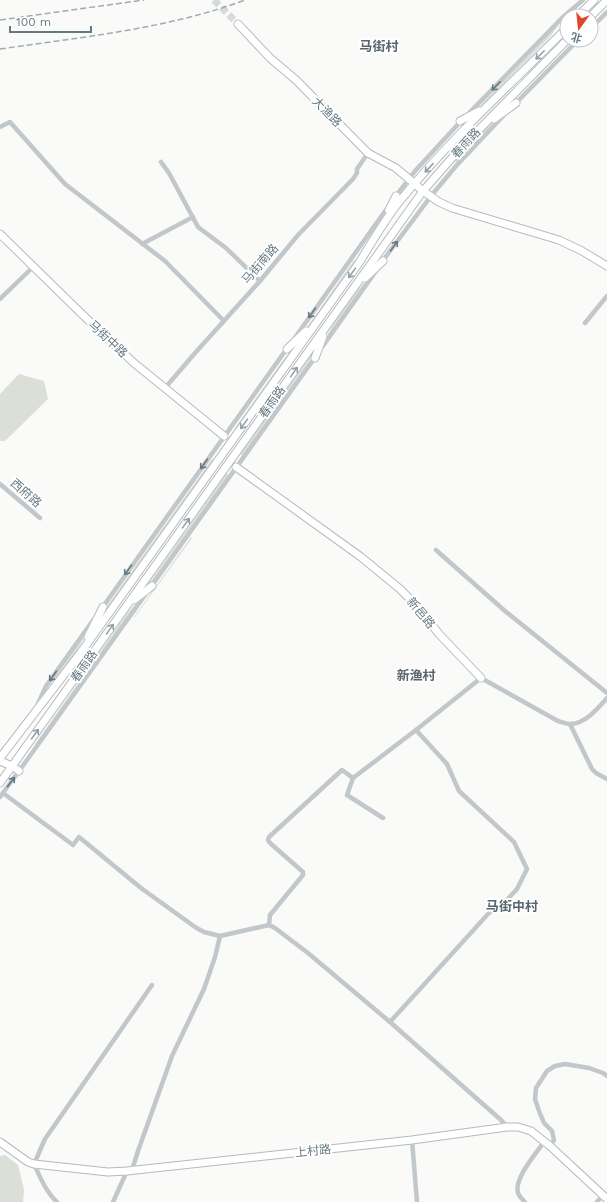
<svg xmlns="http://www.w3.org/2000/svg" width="607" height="1202" font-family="'Work Sans','Noto Sans SC',sans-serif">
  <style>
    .green { fill: #dbdfd7 }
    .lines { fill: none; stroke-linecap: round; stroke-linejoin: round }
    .secondary-tunnel { stroke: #d5dada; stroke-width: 7; stroke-dasharray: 7 3.5; stroke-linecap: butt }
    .secondary-casing { stroke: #b3bbbe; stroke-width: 9 }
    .primary-casing { stroke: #b5bbbe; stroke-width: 9 }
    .street { stroke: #c1c7ca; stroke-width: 4.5 }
    .secondary { stroke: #fff; stroke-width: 7 }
    .primary { stroke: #fff; stroke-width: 7 }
    .rail { stroke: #a2abaf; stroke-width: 1.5; stroke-dasharray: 6 3; stroke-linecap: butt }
    .oneway { stroke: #93a1a8 }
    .oneway2 { stroke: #657982 }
    .labels { text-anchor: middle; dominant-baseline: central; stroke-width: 4; stroke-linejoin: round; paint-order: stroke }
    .street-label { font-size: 12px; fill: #657982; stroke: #fff }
    .neighbourhood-label { font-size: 13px; font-weight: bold; fill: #57666e; stroke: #fff }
  </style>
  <rect width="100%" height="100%" fill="#fafaf8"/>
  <!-- green -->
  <g class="green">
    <polygon points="558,25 558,26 549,38 485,103 474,111"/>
    <polygon points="493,123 494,123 457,163 455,161 486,128"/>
    <polygon points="354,260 357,260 315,321 307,328 307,327"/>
    <path d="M364,283L365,284L329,335L328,334C337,316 350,298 364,283Z"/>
    <polygon points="292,350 293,351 236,430 235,428 283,360"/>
    <polygon points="312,354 313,355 307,365 243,456 240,454"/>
    <polygon points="19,374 44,381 48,399 5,441 0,441 0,394"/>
    <polygon points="212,459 214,460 101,618 106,607"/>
    <polygon points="227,473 229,475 158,575 150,584 149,583"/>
    <polygon points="191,537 192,538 135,617 134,617"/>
    <polygon points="136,604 137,605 36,744 35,744 128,612"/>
    <path d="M84,636H85C79,648 61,676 51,682Z"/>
    <polygon points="5,1155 18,1165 24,1190 23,1202 0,1202 0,1156"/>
  </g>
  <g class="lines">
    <!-- secondary-tunnel -->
    <polyline class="secondary-tunnel" points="214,0 238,24"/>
    <defs>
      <g id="secondary">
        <polyline points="238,24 270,58 296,80 363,148 368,153 396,168 423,191 439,202 452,208 559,240 582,251 607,266"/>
        <polyline points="0,234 87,319 134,363 224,436"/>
        <polyline points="236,467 361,557 400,589 417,606 439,634 481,678"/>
        <polyline points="0,761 12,766 19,771"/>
        <polyline points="0,1142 28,1162 34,1164 108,1172 127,1171 412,1140 507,1127 518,1127 531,1131 550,1146 607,1199"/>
      </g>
      <g id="primary">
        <polyline points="578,16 594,0"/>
        <polyline points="591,16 607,0"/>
        <polyline points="494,119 516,103"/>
        <polyline points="460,121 479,111"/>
        <polyline points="389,210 396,196"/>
        <polyline points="365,278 383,261"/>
        <polyline points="287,349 306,331"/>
        <polyline points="315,358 323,336"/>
        <polyline points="134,600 152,586"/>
        <polyline points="88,637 103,607"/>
        <path d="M0,758L79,655L359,263C372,242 384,221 399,202C450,139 510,85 567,28"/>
        <polyline points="0,783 423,191 458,151 567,40"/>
      </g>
    </defs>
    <!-- secondary casing -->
    <use href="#secondary" class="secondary-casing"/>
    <!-- primary casing -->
    <use href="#primary" class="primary-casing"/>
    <!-- street -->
    <g class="street">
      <polyline points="591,28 607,12"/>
      <polyline points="515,104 578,40"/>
      <polyline points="467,115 563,17 583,0"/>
      <polyline points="0,127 10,122 65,184 165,261 224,321"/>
      <polyline points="161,162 169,173 198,227 226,248 260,281"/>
      <polyline points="395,197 415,171 462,120"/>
      <polyline points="142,244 193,217"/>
      <polyline points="381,263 431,196 456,166 505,114"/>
      <polyline points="0,299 33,267"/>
      <polyline points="585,323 607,296"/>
      <polyline points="294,339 388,207"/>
      <polyline points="320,350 376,271"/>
      <polyline points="165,388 195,353 260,281 298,235 353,179 357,173 357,169 368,153"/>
      <polyline points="0,484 40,518"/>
      <polyline points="436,550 505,611 607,693"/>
      <polyline points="102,608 288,347"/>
      <polyline points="37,706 46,686 94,619"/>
      <polyline points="570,724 592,769 596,773 607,779"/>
      <polyline points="3,793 73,845 79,837 141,888 195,927 204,932 220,936 269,925 275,928 308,953 390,1022 501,1120 507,1127"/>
      <polyline points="0,797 27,760 316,356"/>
      <path d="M383,818L347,795L353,778L416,730L481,678L558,721C562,722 567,724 571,724C586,723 598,708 607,698"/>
      <polyline points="269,925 270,915 303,875 303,872 270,843 268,840 269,837 342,770 353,778"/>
      <polyline points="390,1022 488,914 505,902 517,889 527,869 514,842 459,791 447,764 416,730"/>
      <polyline points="412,1140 417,1202"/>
      <polyline points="550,1146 554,1140 552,1131 544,1123 539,1111 535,1099 536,1088 547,1071 555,1066 565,1064 589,1068 603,1073 607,1076"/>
      <polyline points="132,1170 138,1151 172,1056 204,989 215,957 220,936"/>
      <path d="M57,1202C46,1192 40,1177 34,1164L45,1139L152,985"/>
      <polyline points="113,1202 127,1171"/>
      <path d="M525,1202C523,1200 520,1197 519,1195C511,1182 536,1153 544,1142"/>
      <polyline points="597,1202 603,1195"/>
    </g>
    <!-- secondary -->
    <use href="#secondary" class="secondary"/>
    <!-- primary -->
    <use href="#primary" class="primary"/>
    <!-- rail -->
    <g class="rail">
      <polyline points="0,20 144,0"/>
      <path d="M0,49C82,37 167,29 245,0"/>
    </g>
  </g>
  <!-- one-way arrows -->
  <defs><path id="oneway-shaft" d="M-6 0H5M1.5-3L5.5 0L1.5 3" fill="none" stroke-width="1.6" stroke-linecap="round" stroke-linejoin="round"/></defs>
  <g class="oneway">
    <use href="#oneway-shaft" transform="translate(540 55) rotate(135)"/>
    <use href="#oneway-shaft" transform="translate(429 168) rotate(133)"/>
    <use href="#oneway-shaft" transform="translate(352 273) rotate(126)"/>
    <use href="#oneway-shaft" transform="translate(294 372) rotate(-55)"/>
    <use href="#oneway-shaft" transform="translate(244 424) rotate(126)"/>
    <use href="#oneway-shaft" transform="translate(186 523) rotate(-54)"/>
    <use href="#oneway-shaft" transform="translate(110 629) rotate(-55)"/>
    <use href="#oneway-shaft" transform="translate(35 734) rotate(-54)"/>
  </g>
  <g class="oneway2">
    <use href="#oneway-shaft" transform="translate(496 86) rotate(135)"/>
    <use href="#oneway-shaft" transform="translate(394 246) rotate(-55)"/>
    <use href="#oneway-shaft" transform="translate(312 313) rotate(125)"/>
    <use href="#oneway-shaft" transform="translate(204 464) rotate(125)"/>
    <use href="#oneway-shaft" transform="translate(128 570) rotate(125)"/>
    <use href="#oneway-shaft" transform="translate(53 676) rotate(125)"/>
    <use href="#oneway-shaft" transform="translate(11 782) rotate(-53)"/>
  </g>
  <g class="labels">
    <!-- street labels -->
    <g class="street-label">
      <text transform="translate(327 112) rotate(46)">大渔路</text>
      <text transform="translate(466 143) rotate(-47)">春雨路</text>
      <text transform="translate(260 264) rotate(-49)">马街南路</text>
      <text transform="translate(108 339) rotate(43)">马街中路</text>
      <text transform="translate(272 402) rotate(-55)">春雨路</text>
      <text transform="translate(26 493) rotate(41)">西府路</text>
      <text transform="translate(421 613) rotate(50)">新邑路</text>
      <text transform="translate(84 666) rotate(-55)">春雨路</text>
      <text transform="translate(313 1151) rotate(-6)">上村路</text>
    </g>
    <!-- neighbourhood labels -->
    <g class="neighbourhood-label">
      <text x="379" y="46">马街村</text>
      <text x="416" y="675">新渔村</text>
      <text x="512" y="906">马街中村</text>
    </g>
  </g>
  <!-- north arrow -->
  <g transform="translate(579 28) rotate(195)"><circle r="19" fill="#ffffff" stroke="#c1c9cd"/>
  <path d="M0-3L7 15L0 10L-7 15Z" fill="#e24530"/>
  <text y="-6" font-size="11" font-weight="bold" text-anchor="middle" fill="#657982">北</text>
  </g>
  <!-- scale -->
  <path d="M10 26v6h81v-6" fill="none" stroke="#657982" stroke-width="2"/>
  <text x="16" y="26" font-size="12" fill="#657982" stroke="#ffffff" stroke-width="3" paint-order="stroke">100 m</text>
</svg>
